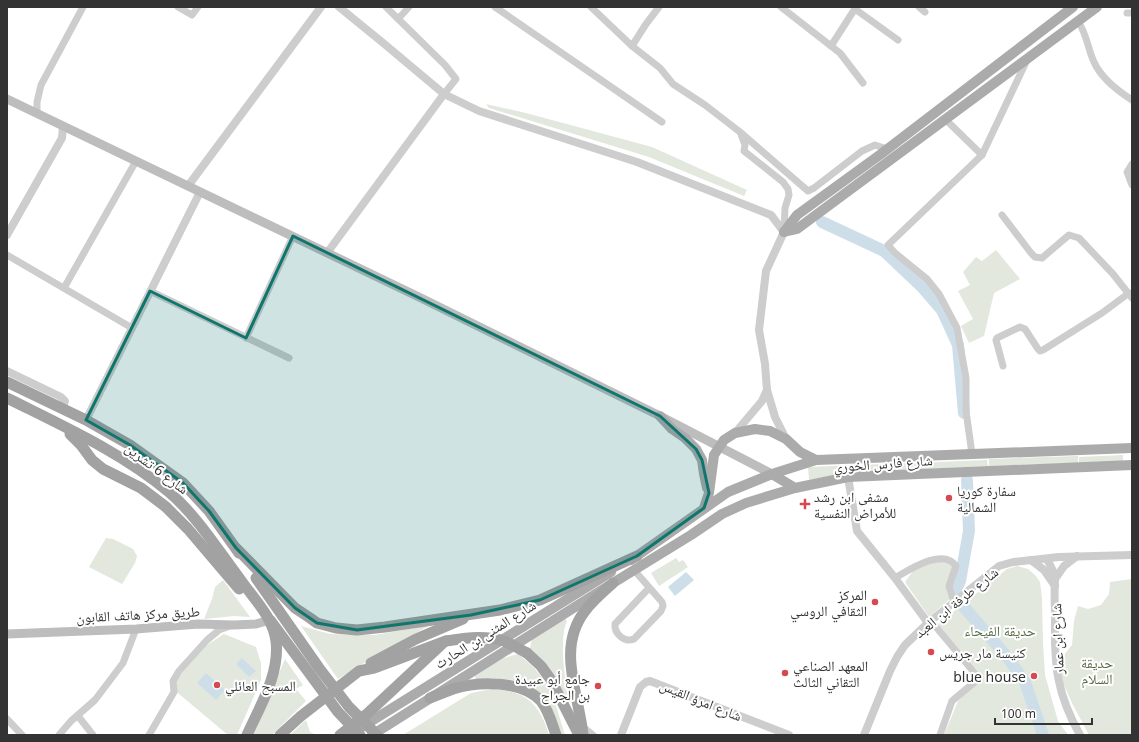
<svg xmlns="http://www.w3.org/2000/svg" width="1139" height="742" font-family="'Noto Sans','Noto Naskh Arabic',sans-serif">
  <style>
    .green { fill: #e2e8dd }
    .water { fill: #cedee9 }
    .lines { fill: none; stroke-linecap: round; stroke-linejoin: round }
    .river { stroke: #cedee9; stroke-width: 12 }
    .minor { stroke: #cdcdcd; stroke-width: 7 }
    .tertiary { stroke: #cdcdcd; stroke-width: 8 }
    .secondary { stroke: #bdbdbd; stroke-width: 9 }
    .primary { stroke: #ababab; stroke-width: 10 }
    .trunk { stroke: #a2a2a2; stroke-width: 11 }
    .trunk-bridge { stroke: #a2a2a2; stroke-width: 11 }
    .marked { fill: #0f766e; fill-opacity: 0.2; stroke: #0f766e; stroke-width: 3; stroke-linejoin: round }
    .poi-dot { fill: #d64950; stroke: #fff; stroke-width: 1.5 }
    .labels { text-anchor: middle; dominant-baseline: central; stroke-width: 4; stroke-linejoin: round; paint-order: stroke }
    .street-label { font-size: 14px; fill: #333; stroke: #fff }
    .poi-label { font-size: 14px; fill: #333; stroke: #fff; text-anchor: start }
    .park-label { font-size: 14px; fill: #556b43; stroke: #fff }
  </style>
  <rect width="100%" height="100%" fill="#fff"/>
  <!-- green -->
  <g class="green">
    <polygon points="486,104 526,113 652,147 747,190 744,196 649,157 489,108"/>
    <polygon points="996,250 1020,279 994,293 984,336 969,343 961,326 973,319 958,291 970,285 963,272 976,257 982,261"/>
    <polygon points="1123,455 1123,462 1079,464 1079,457"/>
    <polygon points="1078,456 1078,463 989,466 989,459"/>
    <polygon points="987,460 988,466 849,472 809,480 808,467"/>
    <polygon points="106,538 113,539 133,549 137,556 135,563 122,584 89,567"/>
    <polygon points="676,558 679,562 683,560 688,567 659,586 651,573"/>
    <polygon points="942,561 953,565 951,598 929,617 905,582 916,567"/>
    <polygon points="1017,566 1028,569 1035,575 1040,582 1042,598 1043,643 1045,675 1058,721 1068,735 944,735 958,701 983,677 938,624 1007,569"/>
    <polygon points="1132,579 1132,735 1089,735 1073,705 1063,683 1059,661 1072,645 1074,621 1078,606 1088,609 1101,605 1109,594 1110,582"/>
    <polygon points="223,580 250,617 234,616 204,619 212,599 215,587"/>
    <path d="M564,617L567,621C557,642 568,696 571,720L530,648L532,639Z"/>
    <polygon points="430,625 379,654 338,679 301,626 330,634 375,635"/>
    <polygon points="224,634 256,647 261,663 261,680 237,735 228,735 173,689 178,677 207,645"/>
    <path d="M518,654C550,678 554,699 565,735H559L533,689L514,680L492,678L476,681L475,676L500,659Z"/>
    <polygon points="285,659 303,685 296,689 306,701 272,735 253,735"/>
    <path d="M492,689C526,691 539,703 549,735H403L471,693Z"/>
    <polygon points="306,720 310,732 316,735 290,735"/>
  </g>
  <!-- water -->
  <g class="water">
    <polygon points="686,572 694,580 675,596 668,587"/>
    <polygon points="242,658 256,671 249,677 236,664"/>
    <polygon points="206,673 225,690 216,700 197,683"/>
  </g>
  <g class="lines">
    <!-- river -->
    <g class="river">
      <polyline points="822,222 884,251 923,288 942,310 958,345 964,413"/>
      <polyline points="956,589 960,581 969,531 967,480"/>
      <polyline points="964,607 1008,658 1025,682 1043,735"/>
    </g>
    <!-- minor -->
    <g class="minor">
      <polyline points="178,7 192,15 198,7"/>
      <polyline points="386,7 445,65 456,79 444,94"/>
      <polyline points="495,7 662,122"/>
      <polyline points="591,7 632,46 660,68 673,84 705,105 740,132 808,191 814,188 862,151 875,145 887,149"/>
      <polyline points="781,7 840,53 863,83"/>
      <polyline points="919,7 925,12"/>
      <polyline points="855,9 898,40"/>
      <polyline points="1127,13 1132,13"/>
      <polyline points="398,19 409,7"/>
      <path d="M1078,21C1088,37 1087,47 1094,62C1101,78 1118,91 1132,100"/>
      <polyline points="632,46 646,24 659,7"/>
      <polyline points="831,46 856,7"/>
      <polyline points="37,114 37,102 41,85 83,7"/>
      <polyline points="946,120 982,155"/>
      <polyline points="741,134 745,145 744,151 783,182 788,189 789,195 785,208 784,232"/>
      <polyline points="1132,164 1127,172 1132,185"/>
      <polyline points="1002,215 1031,253 1035,257 1042,258 1069,235 1079,238 1113,274 1132,298"/>
      <polyline points="7,255 132,328"/>
      <polyline points="64,288 136,161"/>
      <polyline points="150,291 289,358"/>
      <polyline points="246,338 293,236"/>
      <polyline points="1003,366 996,340 997,338 1020,327 1025,329 1038,349 1040,351 1043,350 1102,313 1129,293"/>
      <polyline points="972,454 966,411 966,378 957,328 939,294 927,279 895,253 888,245 982,155 1027,60"/>
      <path d="M634,570L662,602L663,606L661,611L634,639C625,643 614,634 615,624L649,588"/>
      <path d="M895,578C909,570 943,547 956,566L949,586L954,602"/>
      <polyline points="931,621 978,677 977,680 952,701 940,735"/>
      <polyline points="78,716 93,735"/>
      <polyline points="7,719 22,735"/>
      <polyline points="583,727 593,735"/>
      <polyline points="59,735 71,721 95,700 123,663 136,629"/>
      <polyline points="149,735 174,692 173,681 179,671 207,640 219,630 230,626"/>
    </g>
    <!-- tertiary -->
    <g class="tertiary">
      <polyline points="339,7 382,42 444,94 479,111 637,162 771,215 784,232 766,271 759,330 765,364 767,390 775,417 786,439"/>
      <polyline points="188,186 321,7"/>
      <polyline points="7,235 62,138 63,126"/>
      <polyline points="327,253 444,94"/>
      <polyline points="7,371 61,397 65,401 62,409"/>
      <polyline points="86,420 200,192"/>
      <polyline points="735,433 762,401 767,390"/>
      <polyline points="848,477 857,531 895,578 928,623"/>
      <path d="M1047,559L1053,571L1055,579C1054,593 1055,606 1055,619C1054,666 1057,694 1080,735"/>
      <polyline points="1031,560 1044,570 1055,586"/>
      <polyline points="1055,579 1064,566 1077,556"/>
      <polyline points="621,735 640,687 646,682 650,681 789,735"/>
      <polyline points="864,735 890,671 897,657 905,645 928,623 999,566 1013,562 1059,557 1132,555"/>
    </g>
    <!-- secondary -->
    <g class="secondary">
      <polyline points="7,99 421,298 660,416 772,474"/>
      <polyline points="7,634 136,629 198,624 234,625 256,624 270,620"/>
    </g>
    <!-- primary -->
    <g class="primary">
      <polyline points="784,232 797,229 1097,7"/>
      <polyline points="784,232 797,215 881,154 1073,7"/>
      <polyline points="660,416 672,429 685,438 696,449 702,460 704,474 707,488"/>
      <polyline points="772,474 795,488"/>
      <polyline points="704,508 709,493 714,455 724,440 735,433 755,429 770,431 786,439 800,452 816,460"/>
      <polyline points="631,560 728,492 772,474 816,460 1132,448"/>
      <polyline points="349,735 611,572"/>
      <polyline points="372,735 613,583 691,535 722,514 746,503 795,488 848,477 1132,465"/>
    </g>
    <!-- trunk -->
    <g class="trunk">
      <polyline points="7,382 86,420 130,445 183,483 209,511 239,553"/>
      <path d="M7,398C63,426 121,452 169,492C197,516 218,550 240,579C253,598 273,617 276,641C280,674 260,706 247,735"/>
      <polyline points="70,434 81,445 92,460 103,469 141,488 166,507 188,529 239,589"/>
      <polyline points="236,548 295,608 310,618 317,623 336,628 357,630 385,627 500,610 540,600 637,556"/>
      <polyline points="527,653 541,666 551,680 579,735"/>
      <polyline points="371,663 416,639 463,619"/>
      <path d="M430,698C437,695 445,692 453,689C478,681 521,680 541,701C549,711 552,724 556,735"/>
      <polyline points="280,735 301,716 359,671 374,668 446,641"/>
      <polyline points="340,735 368,713 442,644"/>
      <path d="M583,735C579,694 556,648 585,611C593,600 603,592 613,583"/>
    </g>
    <!-- trunk-bridge -->
    <g class="trunk-bridge">
      <polyline points="256,578 319,668 349,707 377,735"/>
      <polyline points="270,620 338,712 360,735"/>
      <path d="M446,641C467,638 484,635 504,641C512,644 519,649 527,653"/>
    </g>
  </g>
  <!-- marked area -->
  <path class="marked" d="M293,236L660,416L696,449L702,460L709,493L704,508L637,556L540,600L471,615L357,630L317,623L295,608L236,548L209,511L183,483L130,445L86,420L150,291L246,338Z"/>
  <!-- markers -->
  <g class="poi-dot">
    <circle cx="949" cy="498" r="4"/>
    <path d="M803 498h4v4h4v4h-4v4h-4v-4h-4v-4h4z"/>
    <circle cx="875" cy="602" r="4"/>
    <circle cx="931" cy="652" r="4"/>
    <circle cx="785" cy="673" r="4"/>
    <circle cx="1034" cy="676" r="4"/>
    <circle cx="217" cy="685" r="4"/>
    <circle cx="598" cy="686" r="4"/>
  </g>
  <g class="labels">
    <!-- street labels -->
    <g class="street-label">
      <text transform="translate(883 463) rotate(-4)">شارع فارس الخوري</text>
      <text transform="translate(157 468) rotate(37)">شارع 6 تشرين</text>
      <text transform="translate(956 602) rotate(-39)">شارع طرفة ابن العبد</text>
      <text transform="translate(138 614) rotate(-3)">طريق مركز هاتف القابون</text>
      <text transform="translate(485 634) rotate(-32)">شارع المثنى بن الحارث</text>
      <text transform="translate(1057 639) rotate(-92)">شارع ابن عمار</text>
      <text transform="translate(701 700) rotate(22)">شارع امرؤ القيس</text>
    </g>
    <!-- poi labels -->
    <g class="poi-label">
      <text x="957" y="490">سفارة كوريا<tspan x="957" dy="16">الشمالية</tspan></text>
      <text x="814" y="496">مشفى ابن رشد<tspan x="814" dy="16">للأمراض النفسية</tspan></text>
      <text x="867" y="594" text-anchor="end">المركز<tspan x="867" dy="16">الثقافي الروسي</tspan></text>
      <text x="939" y="652">كنيسة مار جريس</text>
      <text x="793" y="665">المعهد الصناعي<tspan x="793" dy="16">التقاني الثالث</tspan></text>
      <text x="1026" y="676" text-anchor="end">blue house</text>
      <text x="590" y="678" text-anchor="end">جامع أبو عبيدة<tspan x="590" dy="16">بن الجراح</tspan></text>
      <text x="225" y="685">المسبح العائلي</text>
    </g>
    <!-- park labels -->
    <g class="park-label">
      <text x="1000" y="630">حديقة الفيحاء</text>
      <text x="1097" y="662">حديقة<tspan x="1097" dy="16">السلام</tspan></text>
    </g>
  </g>
  <!-- border -->
  <rect width="1139" height="742" fill="none" stroke="#333333" stroke-width="16"/>
  <!-- scale -->
  <path d="M995 718v6h97v-6" fill="none" stroke="#333333" stroke-width="2"/>
  <text x="1001" y="718" font-size="12" fill="#333333" stroke="#ffffff" stroke-width="3" paint-order="stroke">100 m</text>
</svg>
